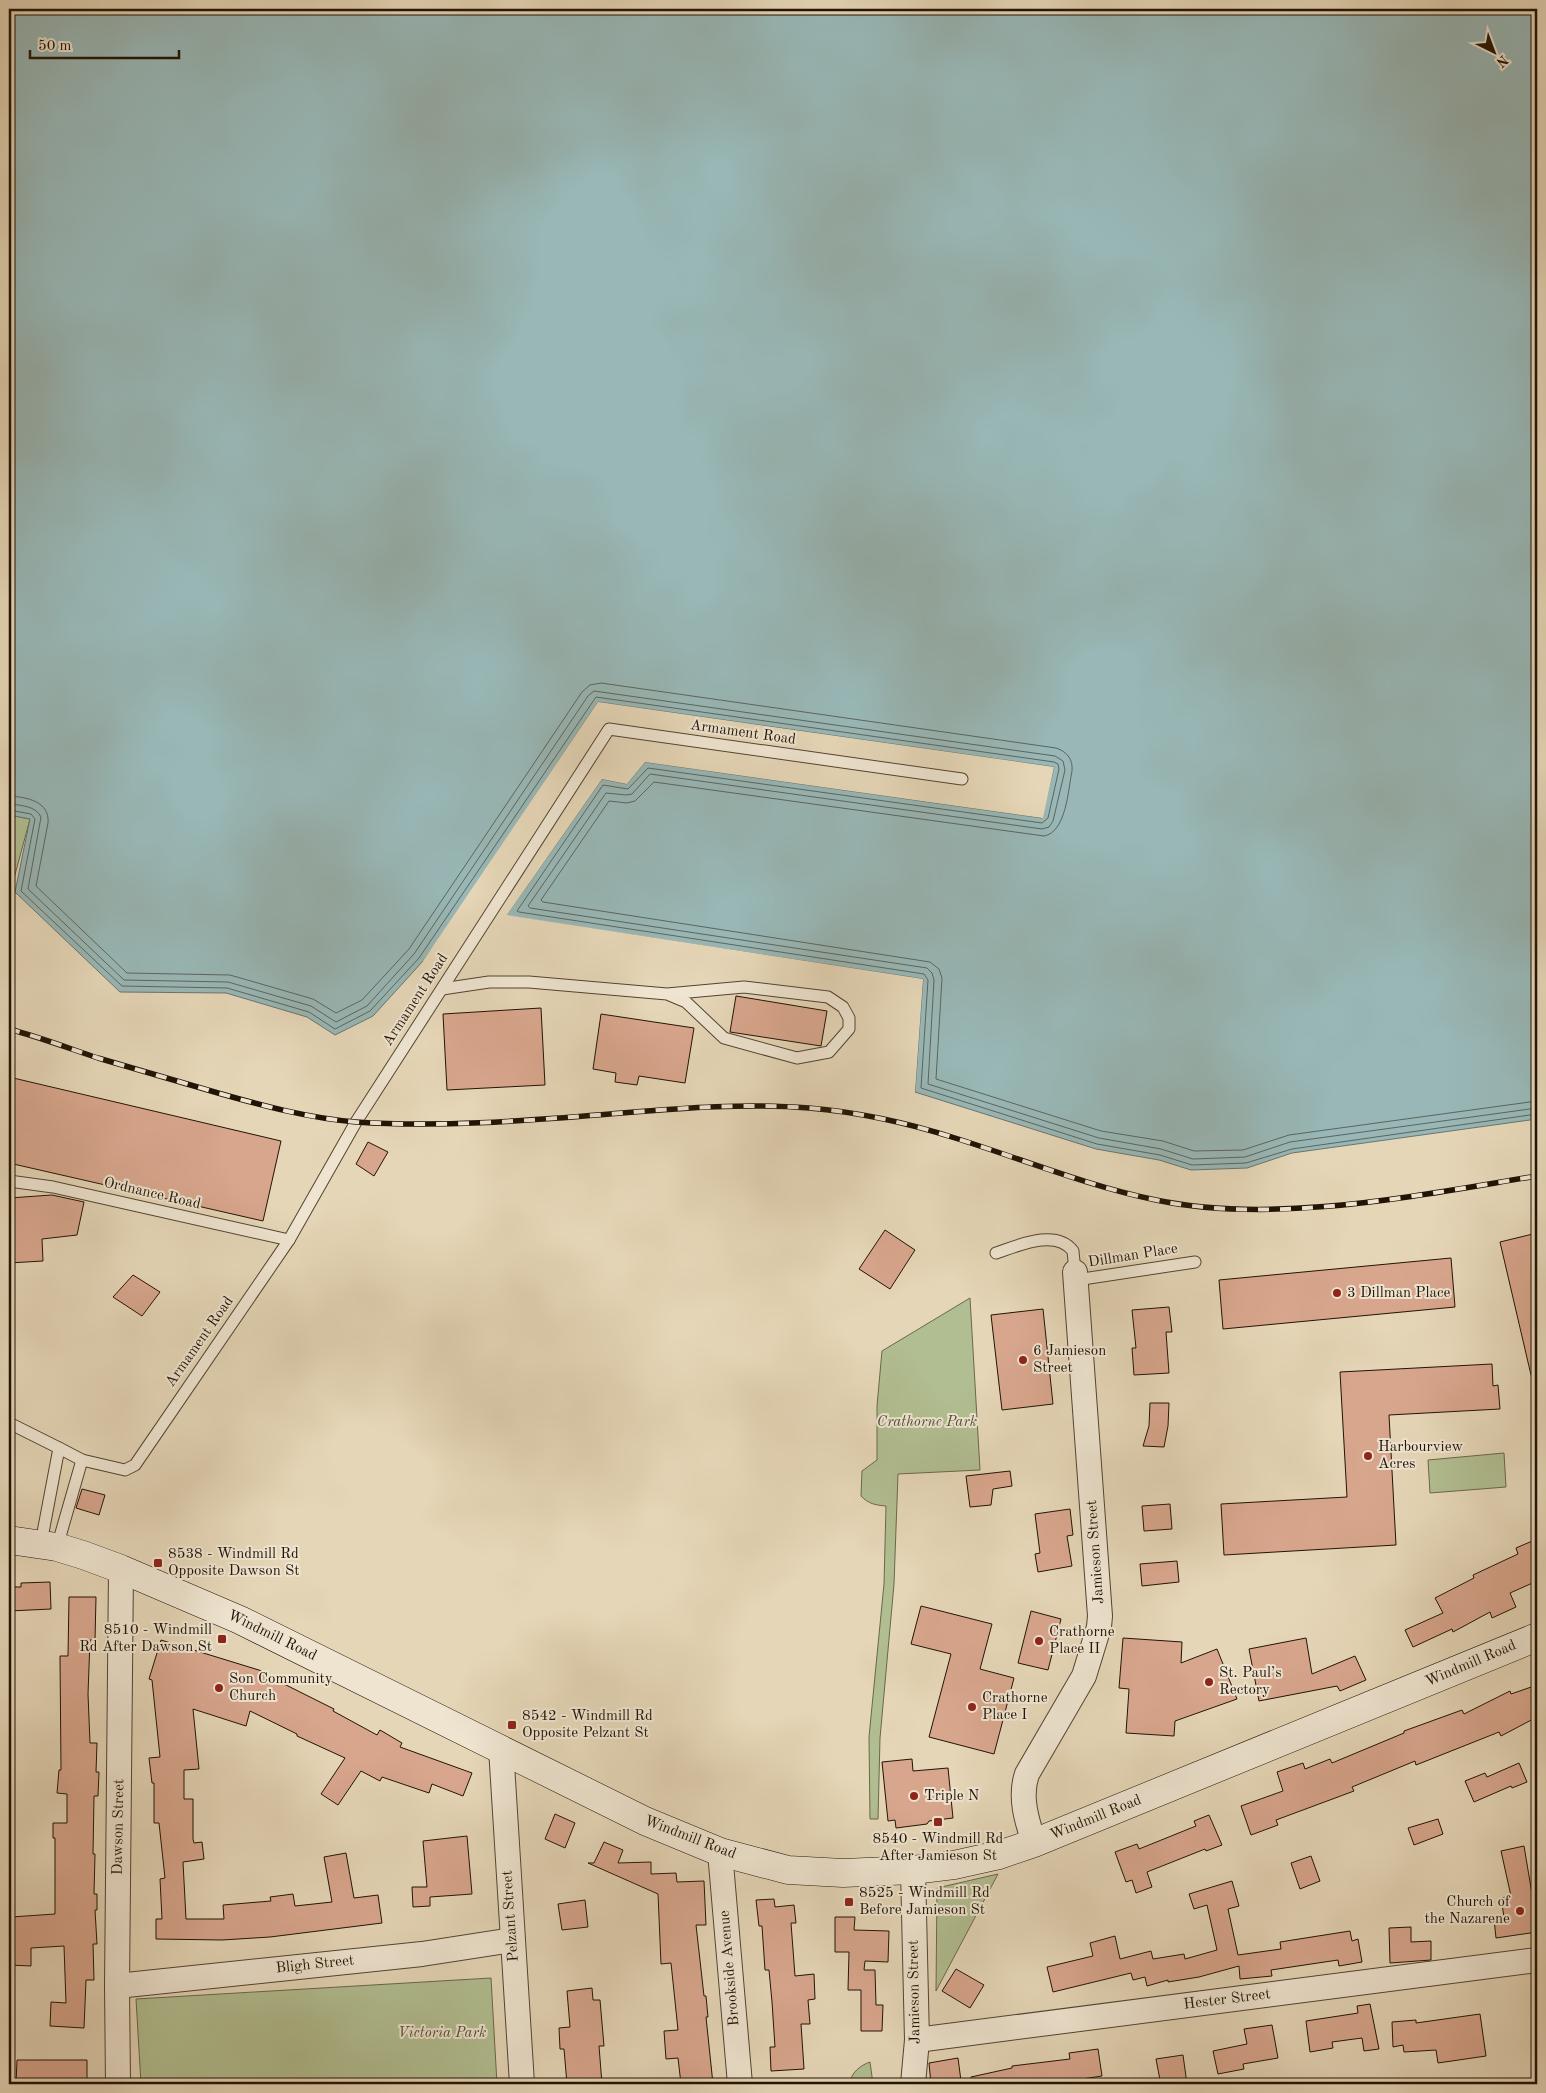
<svg xmlns="http://www.w3.org/2000/svg" width="1546" height="2093" font-family="'Old Standard TT',serif">
  <style>
    .green { fill: #b1be91; stroke: #69684b }
    .water { fill: #98b7b6; stroke: #68756f }
    .pier { fill: #e5d6b7 }
    .lines { fill: none; stroke-linecap: round; stroke-linejoin: round }
    .shore { stroke: #5c655e; stroke-width: 1 }
    .building { fill: #d8a68d; stroke: #211305 }
    .lane-casing { stroke: #524432; stroke-width: 13 }
    .street-casing { stroke: #524432; stroke-width: 26 }
    .secondary-casing { stroke: #211305; stroke-width: 29 }
    .lane { stroke: #eee4d0; stroke-width: 11 }
    .street { stroke: #eee4d0; stroke-width: 24 }
    .secondary { stroke: #eee4d0; stroke-width: 28 }
    .rail-casing { stroke: #211305; stroke-width: 5.5 }
    .rail { stroke: #eee4d0; stroke-width: 4; stroke-dasharray: 11; stroke-linecap: butt }
    .poi-dot { fill: #8f2418; stroke: #eee4d0; stroke-width: 2 }
    .labels { text-anchor: middle; dominant-baseline: central; stroke-width: 4; stroke-linejoin: round; paint-order: stroke }
    .street-label { font-size: 15px; fill: #211305; stroke: #eee4d0 }
    .poi-label { font-size: 15px; fill: #211305; stroke: #eee4d0; text-anchor: start }
    .park-label { font-size: 15px; font-style: italic; fill: #534f36; stroke: #eee4d0 }
  </style>
  <rect width="100%" height="100%" fill="#e5d6b7"/>
  <filter id="stains"><feTurbulence type="fractalNoise" baseFrequency=".004" numOctaves="4"/><feColorMatrix values="0 0 0 0 .2 0 0 0 0 .09 0 0 0 0 .02 0 0 0 .5 -.17"/></filter>
  <radialGradient id="worn" r=".72"><stop offset=".6" stop-color="#630" stop-opacity="0"/><stop offset="1" stop-color="#630" stop-opacity=".3"/></radialGradient>
  <!-- green -->
  <g class="green">
    <polygon points="9,815 30,819 9,897"/>
    <path d="M970,1298L980,1470L898,1474L894,1584L880,1738L878,1819H870L869,1737L884,1584L886,1506C875,1505 869,1504 861,1496L862,1471L877,1460V1406L882,1351Z"/>
    <polygon points="1504,1453 1506,1487 1430,1493 1428,1460"/>
    <polygon points="998,1874 936,1991 937,1888"/>
    <polygon points="491,1978 497,2084 141,2084 136,1999"/>
    <path d="M870,2062L873,2084H850C850,2073 861,2065 870,2062Z"/>
  </g>
  <!-- water -->
  <polygon class="water" points="9,9 1537,9 1537,1119 1292,1153 1247,1168 1191,1170 1159,1160 1096,1149 915,1092 923,979 506,916 602,779 627,784 645,762 1042,818 1054,767 598,702 438,941 423,961 373,1016 335,1035 307,1017 226,993 120,992 15,892 30,819 9,815"/>
  <!-- pier -->
  <polygon class="pier" points="598,702 1054,767 1043,818 645,762 627,784 602,779 507,915 923,979 915,1092 912,1091 920,981 506,918 504,915 600,777 626,782 645,760 1041,815 1051,769 599,704 440,943 426,961 423,961"/>
  <g class="lines">
    <!-- shore -->
    <g class="shore">
      <path d="M9,796C26,797 50,801 48,823L36,886L127,973L230,975L313,999L336,1013L362,1000L409,949L582,692L590,685L601,683L1056,748C1068,752 1073,760 1072,771C1068,791 1066,832 1044,836L654,782L635,801L627,803L609,801L541,900L543,902L930,962L939,969L942,978L936,1079L1101,1131L1163,1141L1194,1151L1243,1150L1289,1135L1537,1101"/>
      <path d="M9,804C20,805 36,806 41,817L28,889L124,980L228,982L311,1006L336,1022L367,1006L414,954L588,696L594,691L1055,756L1063,761L1065,770L1053,821L1049,827L1042,829L650,774L632,794L626,795L606,793L528,906L530,908L927,968L932,973L934,980L928,1084L1099,1138L1161,1149L1193,1159L1245,1157L1290,1142L1537,1108"/>
      <polyline points="9,810 31,814 35,819 21,891 122,986 227,988 309,1012 335,1029 370,1011 419,958 596,697 1054,762 1058,764 1059,769 1048,818 1042,823 648,768 628,789 603,785 517,911 519,912 924,974 928,980 921,1088 1097,1144 1160,1155 1192,1165 1246,1163 1292,1149 1537,1114"/>
    </g>
  </g>
  <!-- building -->
  <g class="building">
    <polygon points="736,996 827,1011 821,1046 730,1032"/>
    <polygon points="541,1008 545,1085 447,1090 443,1014"/>
    <polygon points="601,1014 694,1028 685,1083 639,1076 637,1085 615,1082 616,1073 593,1069"/>
    <polygon points="9,1077 281,1141 263,1221 9,1163"/>
    <polygon points="368,1142 388,1152 374,1176 356,1164"/>
    <polygon points="52,1195 84,1202 77,1235 42,1239 43,1261 9,1263 9,1198"/>
    <polygon points="885,1230 915,1250 890,1289 859,1269"/>
    <polygon points="1537,1233 1537,1374 1531,1375 1500,1242"/>
    <polygon points="1451,1258 1455,1307 1223,1329 1219,1280"/>
    <polygon points="133,1275 160,1292 142,1316 113,1297"/>
    <polygon points="1169,1307 1172,1332 1166,1332 1169,1373 1134,1375 1132,1348 1136,1348 1132,1310"/>
    <polygon points="1043,1309 1053,1404 1002,1410 991,1315"/>
    <polygon points="1492,1364 1493,1386 1498,1385 1500,1409 1389,1415 1396,1545 1224,1555 1221,1504 1347,1497 1340,1372"/>
    <polygon points="1150,1403 1169,1403 1168,1426 1164,1447 1143,1446 1149,1426"/>
    <polygon points="1010,1471 1012,1486 993,1489 991,1505 970,1507 966,1476"/>
    <polygon points="82,1489 105,1495 99,1515 76,1508"/>
    <polygon points="1170,1504 1172,1529 1144,1531 1142,1506"/>
    <polygon points="1070,1509 1073,1535 1067,1536 1072,1566 1038,1572 1035,1554 1040,1553 1035,1514"/>
    <polygon points="1537,1539 1537,1581 1510,1593 1516,1607 1492,1618 1490,1612 1453,1632 1452,1629 1413,1647 1405,1630 1443,1613 1435,1598 1474,1578 1473,1575 1518,1554 1516,1548"/>
    <polygon points="1177,1561 1179,1582 1142,1586 1140,1564"/>
    <polygon points="50,1582 51,1609 9,1611 9,1587 21,1587 21,1583"/>
    <polygon points="69,1597 96,1597 95,1640 90,1640 88,1694 90,1743 97,1743 96,1772 99,1772 98,1796 94,1796 93,1854 95,1854 94,1894 97,1894 97,1910 95,1910 97,1944 93,1944 94,1980 86,1980 84,2028 50,2026 51,2002 66,2003 64,1946 31,1948 31,1966 9,1965 11,1917 55,1914 55,1838 53,1838 53,1823 67,1823 67,1794 57,1793 59,1770 61,1770 60,1656 68,1656"/>
    <polygon points="921,1606 992,1624 980,1669 1014,1678 994,1754 929,1737 951,1654 911,1644"/>
    <polygon points="1031,1611 1061,1619 1048,1670 1018,1663"/>
    <polygon points="1123,1638 1182,1642 1181,1663 1217,1649 1237,1699 1175,1721 1174,1736 1126,1733 1129,1689 1119,1688"/>
    <polygon points="1306,1638 1312,1674 1355,1656 1366,1680 1340,1691 1337,1686 1259,1701 1249,1649"/>
    <polygon points="161,1640 262,1671 262,1673 334,1709 333,1711 377,1735 380,1730 402,1743 400,1747 472,1773 463,1796 432,1784 429,1793 382,1777 380,1781 361,1771 338,1805 321,1794 345,1758 297,1736 297,1734 250,1711 246,1726 193,1709 199,1769 184,1770 184,1799 193,1799 193,1839 194,1843 202,1842 204,1859 183,1862 186,1919 224,1919 223,1905 271,1901 270,1897 293,1894 295,1906 332,1902 324,1857 346,1853 354,1898 378,1895 382,1923 270,1937 222,1940 156,1939 156,1919 162,1919 160,1879 165,1878 159,1823 154,1823 154,1783 152,1783 149,1758 160,1757 152,1680 149,1679"/>
    <polygon points="1537,1685 1537,1717 1501,1736 1499,1732 1416,1765 1415,1761 1352,1787 1354,1791 1276,1820 1278,1825 1251,1835 1241,1806 1283,1791 1277,1772 1303,1763 1305,1769 1330,1759 1332,1763 1404,1733 1404,1731 1462,1710 1464,1714 1510,1691 1511,1694"/>
    <polygon points="912,1759 913,1771 948,1768 953,1818 929,1821 927,1824 896,1828 895,1820 888,1821 882,1762"/>
    <polygon points="1519,1763 1527,1782 1512,1788 1511,1786 1474,1802 1465,1781 1485,1773 1487,1777"/>
    <polygon points="555,1814 575,1823 565,1848 545,1839"/>
    <polygon points="1209,1815 1222,1845 1206,1851 1205,1849 1147,1872 1152,1887 1136,1893 1132,1880 1126,1882 1115,1852 1137,1844 1139,1849 1196,1826 1194,1821"/>
    <polygon points="1438,1819 1443,1834 1414,1845 1408,1828"/>
    <polygon points="467,1836 472,1894 430,1897 430,1906 413,1907 412,1887 427,1887 423,1841"/>
    <polygon points="604,1842 623,1850 618,1863 651,1862 651,1874 676,1873 677,1882 704,1881 706,1925 696,1925 704,1996 706,1996 708,2017 706,2017 713,2084 681,2084 678,2058 666,2059 664,2031 678,2030 671,1963 661,1964 658,1894 588,1863 594,1863"/>
    <polygon points="1524,1846 1534,1906 1537,1905 1537,1932 1496,1938 1494,1919 1504,1917 1501,1898 1511,1896 1501,1851"/>
    <polygon points="1311,1856 1320,1881 1300,1889 1291,1863"/>
    <polygon points="1232,1881 1239,1906 1228,1909 1238,1955 1281,1949 1280,1942 1350,1931 1352,1941 1358,1939 1362,1962 1339,1966 1338,1960 1271,1970 1272,1976 1240,1979 1239,1966 1199,1977 1168,1982 1168,1980 1147,1986 1145,1977 1133,1980 1131,1973 1053,1992 1047,1967 1093,1956 1090,1943 1115,1936 1120,1959 1151,1951 1153,1959 1184,1954 1185,1959 1217,1950 1207,1905 1194,1909 1189,1894"/>
    <polygon points="774,1899 775,1907 794,1905 796,1923 791,1923 795,1976 814,1974 815,1999 808,2000 810,2024 801,2024 804,2069 771,2071 770,2047 775,2047 772,2002 769,1970 765,1970 762,1926 759,1926 756,1900"/>
    <polygon points="585,1900 588,1927 562,1930 558,1904"/>
    <polygon points="835,1917 855,1917 854,1930 889,1931 888,1962 865,1961 864,1970 875,1970 876,2005 883,2005 882,2031 861,2031 861,1990 848,1990 849,1952 835,1952"/>
    <polygon points="1411,1927 1411,1942 1431,1941 1431,1960 1390,1963 1389,1928"/>
    <polygon points="956,1969 984,1985 970,2008 942,1991"/>
    <polygon points="592,1988 593,2000 600,2000 604,2046 599,2046 602,2084 567,2084 564,2049 560,2049 559,2028 570,2027 567,1991"/>
    <polygon points="1370,2004 1379,2049 1364,2051 1362,2038 1332,2042 1333,2048 1310,2052 1306,2021 1352,2014 1358,2013 1357,2006"/>
    <polygon points="1480,2014 1486,2056 1438,2063 1436,2050 1404,2052 1403,2045 1393,2047 1392,2022 1416,2020 1416,2023"/>
    <polygon points="1272,2025 1278,2058 1243,2064 1244,2069 1218,2074 1213,2051 1247,2044 1244,2029"/>
    <polygon points="1098,2049 1102,2076 1049,2084 971,2084 971,2077 1012,2068 1012,2066 1070,2059 1069,2053"/>
    <polygon points="1183,2055 1187,2084 1166,2084 1165,2079 1160,2080 1156,2059"/>
    <polygon points="958,2058 961,2081 931,2084 929,2063"/>
    <polygon points="17,2060 87,2060 87,2084 16,2084"/>
  </g>
  <g class="lines">
    <defs>
      <g id="lane">
        <polyline points="442,989 489,982 529,982 667,994 744,987 828,997 843,1007 849,1018 849,1029 829,1052 797,1058 724,1038 686,1002 667,994"/>
        <polyline points="9,1181 53,1187 289,1240"/>
        <path d="M996,1253C1017,1246 1056,1228 1073,1251L1075,1272"/>
        <polyline points="1076,1280 1195,1262"/>
        <polyline points="9,1423 59,1448 41,1543"/>
        <polyline points="59,1448 82,1460"/>
        <polyline points="57,1547 82,1460 125,1470 135,1465 289,1240 356,1122 609,729 962,779"/>
      </g>
      <g id="street">
        <polyline points="501,1748 522,2084"/>
        <path d="M1034,1843C1027,1821 1019,1797 1027,1774L1084,1676L1099,1627L1100,1616L1075,1272"/>
        <polyline points="720,1852 740,2084"/>
        <polyline points="913,1870 917,2040 913,2084"/>
        <polyline points="117,1986 422,1954 512,1940"/>
        <polyline points="917,2040 1537,1960"/>
        <polyline points="118,2084 117,1986 121,1569"/>
      </g>
      <polyline id="secondary" points="9,1540 57,1547 83,1555 121,1569 240,1620 645,1821 720,1852 788,1870 843,1873 913,1870 954,1865 999,1855 1034,1843 1537,1637"/>
    </defs>
    <!-- lane casing -->
    <use href="#lane" class="lane-casing"/>
    <!-- street casing -->
    <use href="#street" class="street-casing"/>
    <!-- secondary casing -->
    <use href="#secondary" class="secondary-casing"/>
    <!-- lane -->
    <use href="#lane" class="lane"/>
    <!-- street -->
    <use href="#street" class="street"/>
    <!-- secondary -->
    <use href="#secondary" class="secondary"/>
    <defs>
      <path id="rail" d="M9,1029C39,1037 68,1048 98,1058C138,1070 178,1081 218,1093C264,1106 308,1118 356,1122C444,1128 533,1120 622,1113C684,1108 747,1103 809,1108C858,1112 908,1123 955,1138C1022,1159 1087,1186 1156,1200C1275,1225 1419,1195 1537,1176"/>
    </defs>
    <!-- rail casing -->
    <use href="#rail" class="rail-casing"/>
    <!-- rail -->
    <use href="#rail" class="rail"/>
  </g>
  <!-- markers -->
  <g class="poi-dot">
    <circle cx="1337" cy="1293" r="5"/>
    <circle cx="1023" cy="1360" r="5"/>
    <circle cx="1368" cy="1456" r="5"/>
    <rect x="153" y="1558" width="10" height="10" rx="2.5"/>
    <rect x="217" y="1634" width="10" height="10" rx="2.5"/>
    <circle cx="1039" cy="1641" r="5"/>
    <circle cx="1209" cy="1682" r="5"/>
    <circle cx="219" cy="1688" r="5"/>
    <circle cx="972" cy="1707" r="5"/>
    <rect x="507" y="1720" width="10" height="10" rx="2.5"/>
    <circle cx="914" cy="1796" r="5"/>
    <rect x="933" y="1817" width="10" height="10" rx="2.5"/>
    <rect x="844" y="1897" width="10" height="10" rx="2.5"/>
    <circle cx="1520" cy="1911" r="5"/>
  </g>
  <g class="labels">
    <!-- street labels -->
    <g class="street-label">
      <text transform="translate(743 733) rotate(8)">Armament Road</text>
      <text transform="translate(416 1000) rotate(-57)">Armament Road</text>
      <text transform="translate(152 1194) rotate(13)">Ordnance Road</text>
      <text transform="translate(1133 1256) rotate(-9)">Dillman Place</text>
      <text transform="translate(200 1342) rotate(-55)">Armament Road</text>
      <text transform="translate(1096 1552) rotate(-94)">Jamieson Street</text>
      <text transform="translate(272 1636) rotate(26)">Windmill Road</text>
      <text transform="translate(1471 1664) rotate(-23)">Windmill Road</text>
      <text transform="translate(1096 1818) rotate(-22)">Windmill Road</text>
      <text transform="translate(119 1827) rotate(-89)">Dawson Street</text>
      <text transform="translate(690 1838) rotate(21)">Windmill Road</text>
      <text transform="translate(511 1916) rotate(-94)">Pelzant Street</text>
      <text transform="translate(315 1965) rotate(-6)">Bligh Street</text>
      <text transform="translate(730 1968) rotate(-95)">Brookside Avenue</text>
      <text transform="translate(915 1992) rotate(-91)">Jamieson Street</text>
      <text transform="translate(1227 2000) rotate(-7)">Hester Street</text>
    </g>
    <!-- poi labels -->
    <g class="poi-label">
      <text x="1347" y="1293">3 Dillman Place</text>
      <text x="1033" y="1351">6 Jamieson<tspan x="1033" dy="17">Street</tspan></text>
      <text x="1378" y="1447">Harbourview<tspan x="1378" dy="17">Acres</tspan></text>
      <text x="168" y="1554">8538 - Windmill Rd<tspan x="168" dy="17">Opposite Dawson St</tspan></text>
      <text x="212" y="1630" text-anchor="end">8510 - Windmill<tspan x="212" dy="17">Rd After Dawson St</tspan></text>
      <text x="1049" y="1632">Crathorne<tspan x="1049" dy="17">Place II</tspan></text>
      <text x="1219" y="1673">St. Paul’s<tspan x="1219" dy="17">Rectory</tspan></text>
      <text x="229" y="1679">Son Community<tspan x="229" dy="17">Church</tspan></text>
      <text x="982" y="1698">Crathorne<tspan x="982" dy="17">Place I</tspan></text>
      <text x="522" y="1716">8542 - Windmill Rd<tspan x="522" dy="17">Opposite Pelzant St</tspan></text>
      <text x="924" y="1796">Triple N</text>
      <text x="938" y="1839" text-anchor="middle">8540 - Windmill Rd<tspan x="938" dy="17">After Jamieson St</tspan></text>
      <text x="859" y="1893">8525 - Windmill Rd<tspan x="859" dy="17">Before Jamieson St</tspan></text>
      <text x="1510" y="1902" text-anchor="end">Church of<tspan x="1510" dy="17">the Nazarene</tspan></text>
    </g>
    <!-- park labels -->
    <g class="park-label">
      <text x="927" y="1422">Crathorne Park</text>
      <text x="442" y="2033">Victoria Park</text>
    </g>
  </g>
  <!-- margin -->
  <rect width="1546" height="2093" fill="none" stroke="#e5d6b7" stroke-width="30"/>
  <rect x="10" y="10" width="1526" height="2073" fill="none" stroke="#211305" stroke-width="2.5"/>
  <rect x="15" y="15" width="1516" height="2063" fill="none" stroke="#211305"/>
  <!-- north arrow -->
  <g transform="translate(1494 52) rotate(138)" stroke="#eee4d0" stroke-width="4" paint-order="stroke">
  <path d="M0-4L9 19L0 12L-9 19Z" fill="#211305"/>
  <text y="-8" font-size="14" font-weight="bold" text-anchor="middle" fill="#211305">N</text>
  </g>
  <!-- scale -->
  <path d="M30 50v8h149v-8" fill="none" stroke="#211305" stroke-width="2.5"/>
  <text x="38" y="50" font-size="15" fill="#211305" stroke="#eee4d0" stroke-width="4" paint-order="stroke">50 m</text>
  <rect width="100%" height="100%" filter="url(#stains)"/>
  <rect width="100%" height="100%" fill="url(#worn)"/>
</svg>
